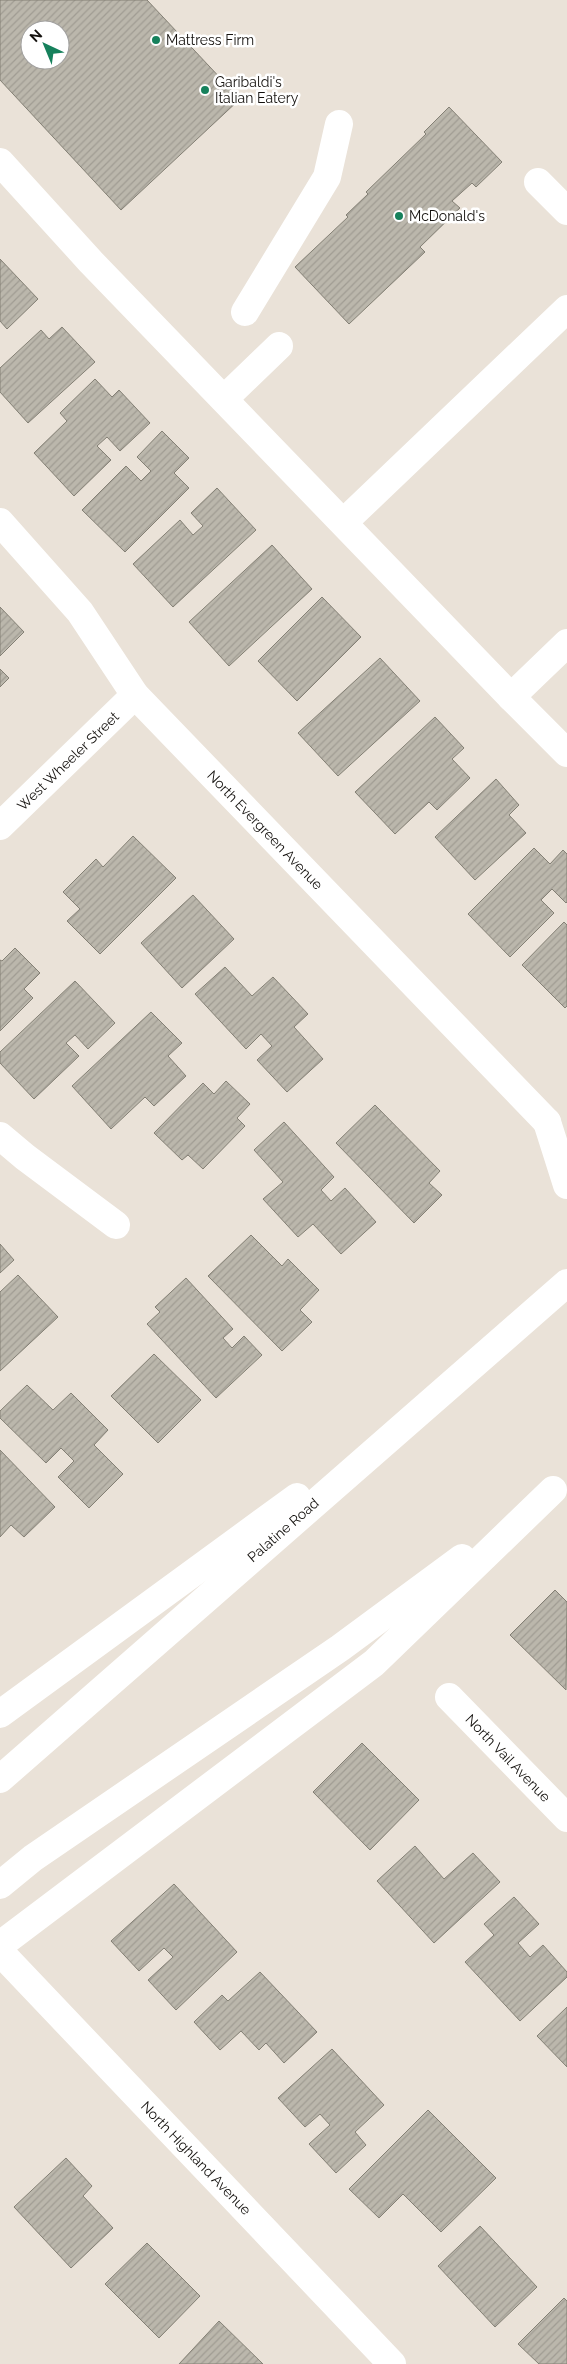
<svg xmlns="http://www.w3.org/2000/svg" width="567" height="2364" font-family="Raleway,sans-serif">
  <style>
    .building { fill: url(#building-hatch); stroke: #848075; fill-rule: evenodd }
    .lines { fill: none; stroke-linecap: round; stroke-linejoin: round }
    .minor { stroke: #fff; stroke-width: 28 }
    .highway { stroke: #fff; stroke-width: 28 }
    .poi-dot { fill: #16815c; stroke: #fff; stroke-width: 2 }
    .labels { text-anchor: middle; dominant-baseline: central; stroke-width: 5; stroke-linejoin: round; paint-order: stroke }
    .poi-label { font-size: 14px; fill: #14110e; stroke: #fff; text-anchor: start }
    .street-label { font-size: 14px; fill: #14110e; stroke: #fff }
  </style>
  <defs>
    <pattern id="building-hatch" width="6" height="6" patternUnits="userSpaceOnUse" patternTransform="scale(1.25)"><rect width="6" height="6" fill="#bbb7ac"/><path d="M-1 1l2-2M0 6l6-6M5 7l2-2" fill="none" stroke="#a09c93"/></pattern>
  </defs>
  <rect width="100%" height="100%" fill="#eae2d8"/>
  <!-- building -->
  <g class="building">
    <path d="M0,0H147L240,99L121,210L0,80ZM30,30H60V60H30Z"/>
    <polygon points="449,107 502,162 476,187 472,183 452,201 460,208 420,247 425,252 349,324 295,267 348,217 346,215 368,194 366,192 426,134 424,132"/>
    <polygon points="0,259 38,299 7,329 0,321"/>
    <polygon points="62,327 95,362 28,423 0,392 0,368 41,330 49,339"/>
    <polygon points="95,379 112,397 119,390 150,423 120,451 107,437 97,446 111,460 74,496 34,453 67,421 60,413"/>
    <polygon points="162,431 189,458 174,473 189,488 125,552 82,510 126,466 141,481 151,471 137,457"/>
    <polygon points="217,488 256,530 173,607 133,564 180,520 193,535 203,526 191,513"/>
    <polygon points="272,545 312,589 229,666 189,622"/>
    <polygon points="322,597 361,637 297,701 258,661"/>
    <polygon points="0,607 24,632 0,656"/>
    <polygon points="380,658 420,701 338,776 298,733"/>
    <polygon points="0,669 9,678 0,687"/>
    <polygon points="435,717 464,748 452,759 470,778 437,810 429,802 395,834 355,792"/>
    <polygon points="496,779 519,805 509,815 526,833 475,880 435,837"/>
    <polygon points="133,836 176,878 100,954 67,921 80,909 63,892 96,859 103,867"/>
    <polygon points="534,848 550,864 563,850 567,854 567,902 566,903 552,889 541,900 554,913 510,957 468,914"/>
    <polygon points="193,895 234,939 182,988 141,943"/>
    <polygon points="564,922 567,925 567,1006 565,1008 522,965"/>
    <polygon points="15,948 40,973 24,989 33,998 0,1031 0,960 2,961"/>
    <polygon points="225,967 252,996 273,977 308,1014 294,1027 323,1059 287,1092 257,1060 272,1046 261,1034 246,1049 195,994"/>
    <polygon points="75,981 115,1023 88,1049 75,1035 66,1043 79,1056 34,1099 0,1063 0,1052"/>
    <polygon points="151,1012 182,1043 168,1056 186,1076 154,1106 145,1097 111,1129 72,1086"/>
    <polygon points="226,1081 250,1104 237,1118 245,1126 203,1169 188,1155 182,1160 154,1133 203,1083 214,1094"/>
    <polygon points="375,1105 440,1171 429,1183 442,1195 414,1223 336,1143"/>
    <polygon points="284,1122 334,1177 321,1190 331,1201 345,1188 376,1222 341,1254 313,1224 298,1237 263,1199 283,1182 254,1150"/>
    <polygon points="251,1235 282,1266 288,1259 319,1290 300,1310 312,1322 282,1351 208,1276"/>
    <polygon points="0,1244 14,1260 0,1273"/>
    <polygon points="18,1275 58,1317 0,1371 0,1292"/>
    <polygon points="186,1278 233,1329 223,1338 232,1348 244,1336 262,1355 216,1398 147,1324 160,1312 155,1307"/>
    <polygon points="154,1354 201,1400 158,1443 111,1396"/>
    <polygon points="27,1385 53,1410 71,1393 108,1430 94,1445 123,1474 89,1508 58,1477 74,1461 61,1448 46,1463 0,1418 0,1411"/>
    <polygon points="0,1450 55,1507 24,1537 11,1525 0,1537"/>
    <polygon points="555,1590 567,1602 566,1690 510,1635"/>
    <polygon points="362,1743 419,1800 370,1850 313,1792"/>
    <polygon points="415,1846 444,1879 473,1853 500,1882 434,1943 377,1881"/>
    <polygon points="174,1884 237,1952 176,2010 148,1980 173,1957 164,1948 139,1971 111,1941"/>
    <polygon points="514,1897 539,1924 518,1943 530,1957 543,1945 567,1972 567,1977 520,2021 465,1962 494,1935 484,1924"/>
    <polygon points="260,1972 317,2032 284,2063 266,2043 259,2050 241,2031 220,2050 194,2022 222,1995 228,2001"/>
    <polygon points="567,2007 567,2067 537,2036"/>
    <polygon points="332,2049 384,2105 355,2132 366,2145 336,2173 309,2144 330,2125 320,2114 305,2127 278,2098"/>
    <polygon points="428,2110 496,2178 441,2232 403,2194 379,2218 349,2189"/>
    <polygon points="66,2158 92,2186 83,2196 113,2228 71,2268 14,2207"/>
    <polygon points="480,2226 537,2287 495,2327 438,2266"/>
    <polygon points="147,2243 200,2296 159,2338 105,2284"/>
    <polygon points="564,2298 567,2301 567,2364 539,2364 518,2344"/>
    <polygon points="219,2321 263,2364 179,2364"/>
  </g>
  <g class="lines">
    <!-- minor -->
    <g class="minor">
      <polyline points="0,162 91,262 511,697"/>
      <polyline points="538,182 567,211"/>
      <polyline points="245,312 327,177 339,124"/>
      <polyline points="224,399 279,346"/>
      <polyline points="0,522 80,612 135,695 547,1122"/>
      <polyline points="344,522 567,309"/>
      <polyline points="567,643 511,697 567,753"/>
      <polyline points="0,826 135,695"/>
      <polyline points="0,1136 25,1157 116,1225"/>
      <polyline points="449,1697 567,1818"/>
      <polyline points="0,1952 392,2364"/>
    </g>
    <!-- highway -->
    <g class="highway">
      <polyline points="547,1122 567,1185"/>
      <polyline points="0,1714 297,1497"/>
      <polyline points="0,1779 567,1283"/>
      <polyline points="0,1885 33,1858 340,1648 462,1558"/>
      <polyline points="0,1945 374,1663 553,1490"/>
    </g>
  </g>
  <!-- markers -->
  <g class="poi-dot">
    <circle cx="156" cy="40" r="5"/>
    <circle cx="205" cy="90" r="5"/>
    <circle cx="399" cy="216" r="5"/>
  </g>
  <g class="labels">
    <!-- poi labels -->
    <g class="poi-label">
      <text x="166" y="40">Mattress Firm</text>
      <text x="215" y="82">Garibaldi's<tspan x="215" dy="16">Italian Eatery</tspan></text>
      <text x="409" y="216">McDonald's</text>
    </g>
    <!-- street labels -->
    <g class="street-label">
      <text transform="translate(68 761) rotate(-44)">West Wheeler Street</text>
      <text transform="translate(265 830) rotate(46)">North Evergreen Avenue</text>
      <text transform="translate(283 1530) rotate(-41)">Palatine Road</text>
      <text transform="translate(508 1758) rotate(46)">North Vail Avenue</text>
      <text transform="translate(196 2158) rotate(46)">North Highland Avenue</text>
    </g>
  </g>
  <!-- north arrow -->
  <g transform="translate(45 45) rotate(316)"><circle r="24" fill="#ffffff" stroke="#a1a09f"/>
  <path d="M0-4L9 19L0 12L-9 19Z" fill="#16815c"/>
  <text y="-8" font-size="14" font-weight="bold" text-anchor="middle" fill="#14110e">N</text>
  </g>
</svg>
